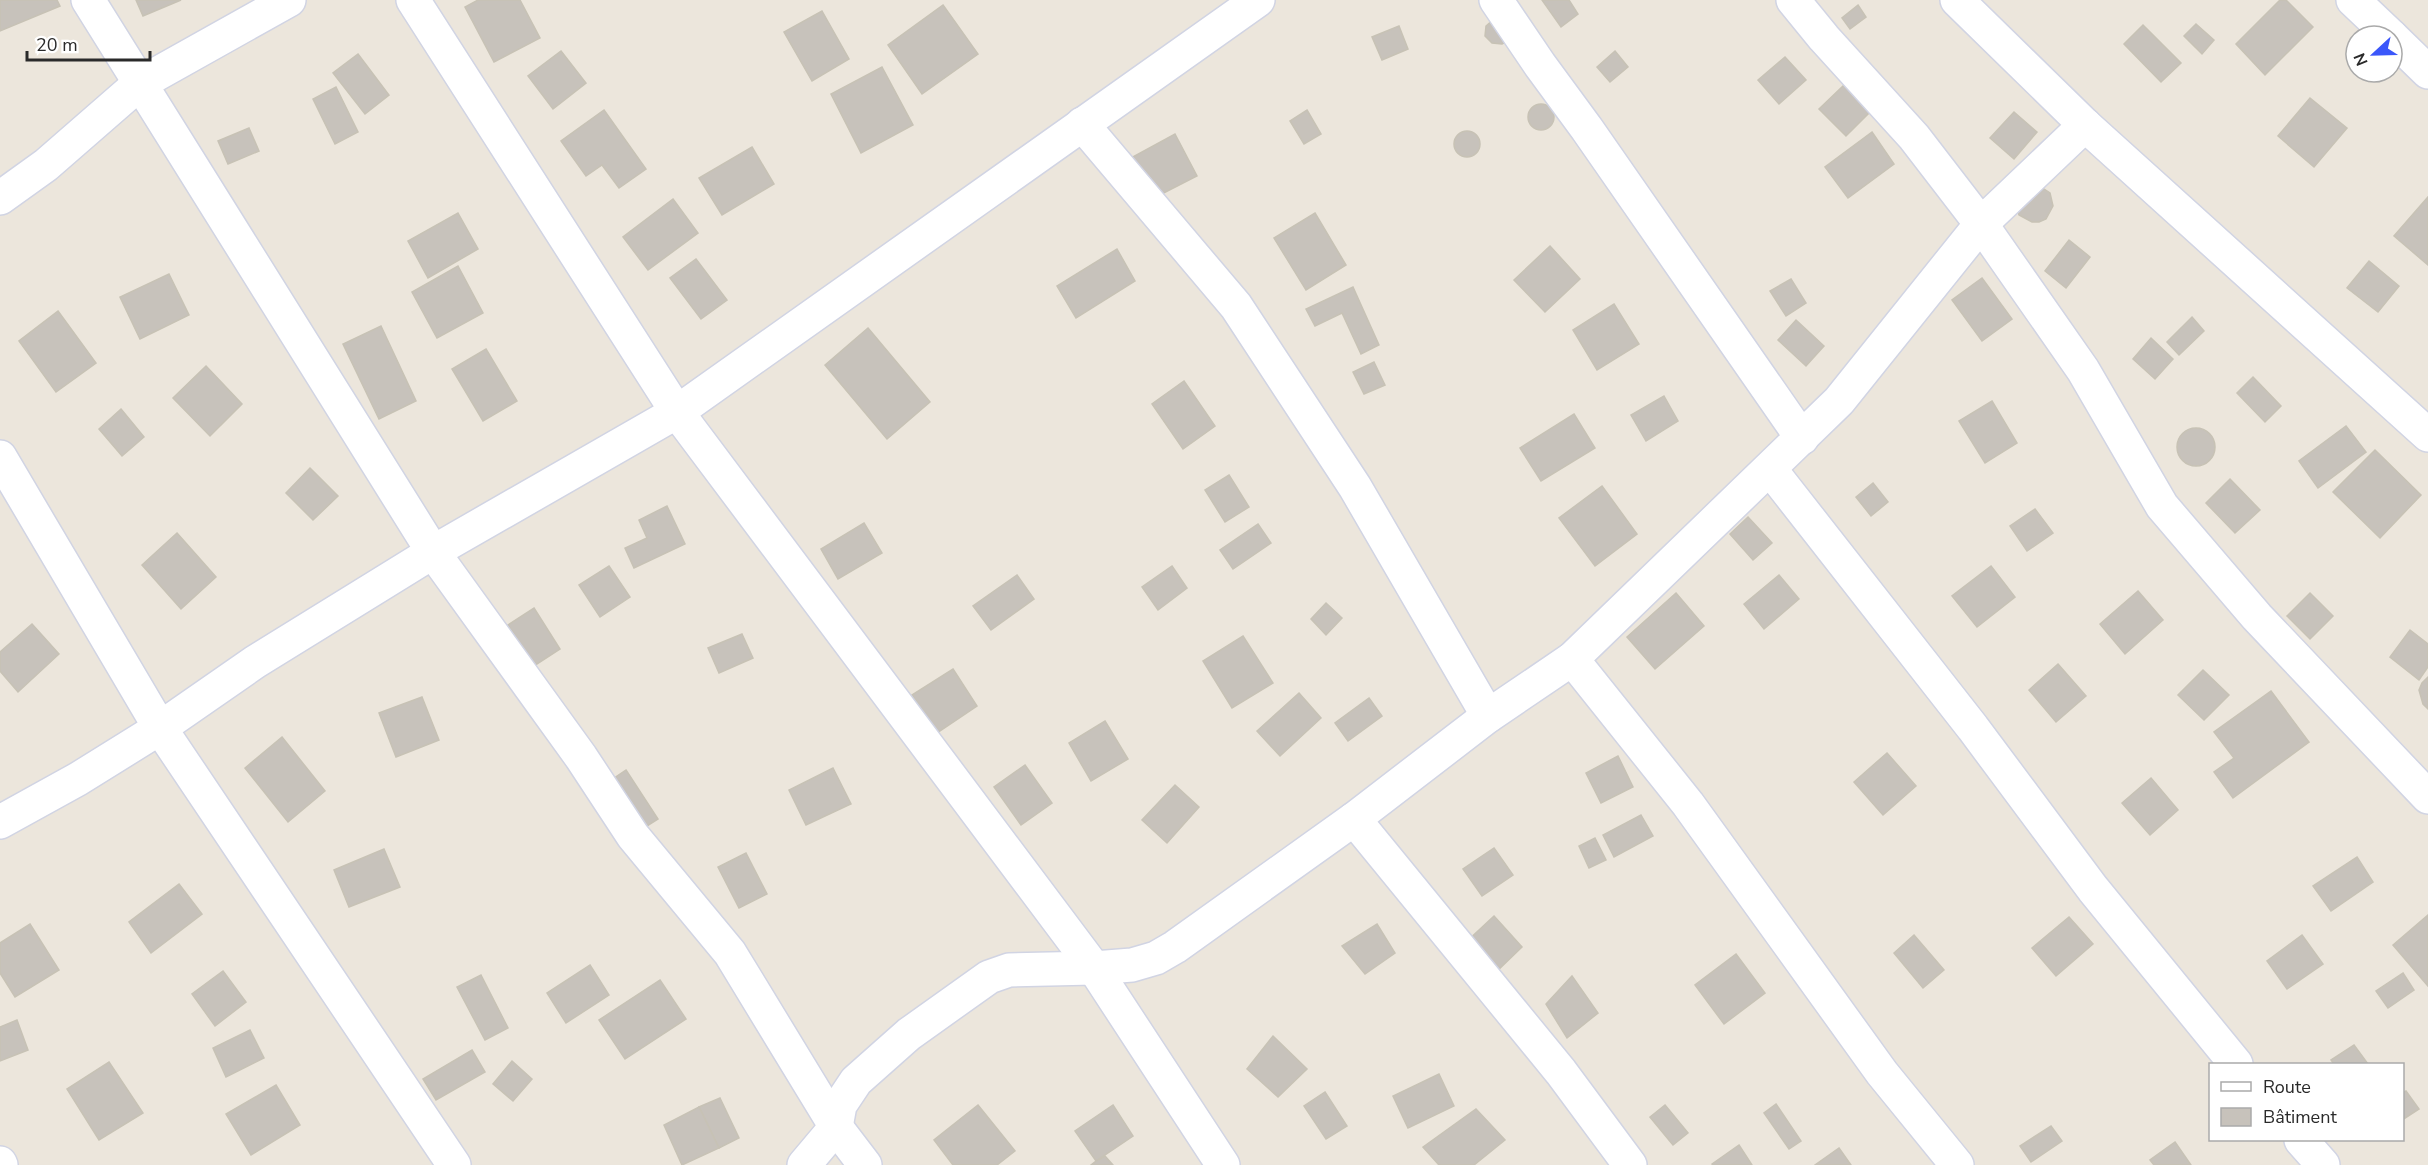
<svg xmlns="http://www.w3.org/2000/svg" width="2428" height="1165" font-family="'Nunito Sans',sans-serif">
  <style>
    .building { fill: #c7c2bb; stroke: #c7c2b5; stroke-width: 1.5 }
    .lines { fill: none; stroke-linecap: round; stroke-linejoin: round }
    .minor-casing { stroke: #d1d4e3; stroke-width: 36 }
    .minor { stroke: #fff; stroke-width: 33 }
  </style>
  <rect width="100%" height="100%" fill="#ece6dc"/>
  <!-- building -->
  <g class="building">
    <polygon points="0,0 57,0 60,6 0,31"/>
    <polygon points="136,0 181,0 143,16"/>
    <polygon points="478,0 520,0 540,38 494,62 465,7"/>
    <polygon points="1542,0 1569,0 1578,14 1561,27"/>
    <polygon points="2280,0 2286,0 2313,27 2265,75 2236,44"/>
    <polygon points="943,5 978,54 922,94 888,45"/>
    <polygon points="1858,5 1866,17 1850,29 1842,18"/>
    <polygon points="822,11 849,59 812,81 784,32"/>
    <polygon points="1494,19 1506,42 1502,44 1492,43 1485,36 1486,26"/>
    <polygon points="2196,24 2214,40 2202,54 2184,36"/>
    <polygon points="2143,25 2181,63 2161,82 2124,44"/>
    <polygon points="1399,26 1408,49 1382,60 1372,37"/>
    <polygon points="561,51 586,83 553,109 528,76"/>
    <polygon points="1615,51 1628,67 1610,82 1597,67"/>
    <polygon points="358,54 389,95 365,114 333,73"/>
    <polygon points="1785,57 1806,80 1779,104 1758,80"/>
    <polygon points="882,67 913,125 861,153 831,94"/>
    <polygon points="1844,85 1870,112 1846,136 1819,109"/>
    <polygon points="336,87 358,132 335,144 313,99"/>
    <polygon points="2310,98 2347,128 2314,167 2278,136"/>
    <circle cx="1541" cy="117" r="13"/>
    <polygon points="604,110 646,169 619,188 602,165 586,176 561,141"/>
    <polygon points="1307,110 1321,134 1304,144 1290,121"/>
    <polygon points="2014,112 2037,132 2014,159 1990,138"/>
    <polygon points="249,128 259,151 228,164 218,141"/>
    <circle cx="1467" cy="144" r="13"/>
    <polygon points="1872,132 1894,164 1848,198 1825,167"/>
    <polygon points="1175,134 1197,176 1150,200 1129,159"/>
    <polygon points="752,147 774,184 722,215 699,178"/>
    <polygon points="2038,185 2050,193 2053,206 2046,219 2039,222 2032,222 2019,215 2017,209"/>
    <polygon points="2428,197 2428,265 2394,236"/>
    <polygon points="673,199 698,233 648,270 623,237"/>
    <polygon points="458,213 478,249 428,278 408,241"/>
    <polygon points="1315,213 1346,265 1306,290 1274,238"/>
    <polygon points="2069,240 2090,257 2066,288 2045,271"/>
    <polygon points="1550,246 1580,279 1545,312 1514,280"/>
    <polygon points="1117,249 1135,281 1076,318 1057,286"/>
    <polygon points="696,259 727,300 701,319 670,278"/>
    <polygon points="2369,261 2399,286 2378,312 2347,288"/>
    <polygon points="458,266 483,313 437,338 412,292"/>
    <polygon points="169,274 189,315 140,339 120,297"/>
    <polygon points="1982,278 2012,319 1982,341 1952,300"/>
    <polygon points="1791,279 1806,303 1786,316 1770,291"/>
    <polygon points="1353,287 1379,345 1361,354 1342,313 1315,326 1306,309"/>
    <polygon points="1614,304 1639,344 1597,370 1573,330"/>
    <polygon points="58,311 96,363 56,392 19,341"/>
    <polygon points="2192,317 2204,331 2179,355 2167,342"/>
    <polygon points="1796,320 1824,346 1806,366 1778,340"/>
    <polygon points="381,326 416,401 379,419 343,344"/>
    <polygon points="868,328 930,402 887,439 825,365"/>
    <polygon points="2151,338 2173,359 2155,379 2133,359"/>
    <polygon points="486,349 517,401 483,421 452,369"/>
    <polygon points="1374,362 1385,385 1364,394 1353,372"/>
    <polygon points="206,366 242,404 210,436 173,398"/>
    <polygon points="2253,377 2281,406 2265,422 2237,393"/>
    <polygon points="1184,381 1215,426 1183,449 1152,404"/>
    <polygon points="1664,396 1678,421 1646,441 1631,415"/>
    <polygon points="1992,401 2017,443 1985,463 1959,421"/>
    <polygon points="121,409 144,437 122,456 99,429"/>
    <polygon points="1574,414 1595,448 1541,481 1520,448"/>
    <polygon points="2346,426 2366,452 2318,488 2299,461"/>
    <circle cx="2196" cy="447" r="19"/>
    <polygon points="2375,450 2421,495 2380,538 2333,492"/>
    <polygon points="310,468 338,496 313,520 286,493"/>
    <polygon points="1229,475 1249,507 1225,522 1205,490"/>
    <polygon points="2230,479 2260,510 2235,533 2206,503"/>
    <polygon points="1873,483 1888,502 1871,516 1856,497"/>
    <polygon points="1602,486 1637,534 1595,566 1559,518"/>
    <polygon points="667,506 685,544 634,568 625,548 647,538 639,520"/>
    <polygon points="2035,509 2053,533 2027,551 2010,526"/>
    <polygon points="1748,517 1772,543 1753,560 1730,534"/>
    <polygon points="864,523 882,553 838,579 821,549"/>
    <polygon points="1258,524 1271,543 1233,569 1220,550"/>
    <polygon points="177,533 216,577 181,609 142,565"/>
    <polygon points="609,566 630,597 600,617 579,585"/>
    <polygon points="1172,566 1187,588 1158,610 1142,587"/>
    <polygon points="1991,566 2015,597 1977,627 1952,596"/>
    <polygon points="1017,575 1034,599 991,630 973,606"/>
    <polygon points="1779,575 1799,599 1764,629 1744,604"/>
    <polygon points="2138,591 2163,620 2125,654 2100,624"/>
    <polygon points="1676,593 1704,626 1655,669 1627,637"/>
    <polygon points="2310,593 2333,616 2310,639 2287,616"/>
    <polygon points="1326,603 1342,618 1326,635 1311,619"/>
    <polygon points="534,608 560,649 534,666 508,625"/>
    <polygon points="32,624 59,654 18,692 0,671 0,652"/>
    <polygon points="2410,630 2428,644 2428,667 2419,680 2390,657"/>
    <polygon points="742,634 753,658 719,673 708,648"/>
    <polygon points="1243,636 1273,683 1232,708 1203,661"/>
    <polygon points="2058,664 2086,696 2056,722 2029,690"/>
    <polygon points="953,669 977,706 937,733 912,695"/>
    <polygon points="2203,670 2229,695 2204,720 2178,695"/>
    <polygon points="2428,677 2428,709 2423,704 2419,690 2422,683"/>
    <polygon points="2271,691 2309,742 2233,798 2214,772 2234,758 2214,732"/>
    <polygon points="1299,693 1321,718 1280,756 1257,731"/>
    <polygon points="422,697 439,740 396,757 379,713"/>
    <polygon points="1369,698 1382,716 1348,741 1335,723"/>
    <polygon points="1105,721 1128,759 1091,781 1069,743"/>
    <polygon points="282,737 325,791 288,822 245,768"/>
    <polygon points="1887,753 1916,786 1883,815 1854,782"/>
    <polygon points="1618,756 1633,787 1601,803 1586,773"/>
    <polygon points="1025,765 1052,803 1021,825 994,787"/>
    <polygon points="833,768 851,804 806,825 789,790"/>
    <polygon points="626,770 658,819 636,833 604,785"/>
    <polygon points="2151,778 2178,810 2150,835 2122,803"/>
    <polygon points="1175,785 1199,807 1167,843 1142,820"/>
    <polygon points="1641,815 1653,836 1614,857 1603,835"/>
    <polygon points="1595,838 1606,860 1589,868 1579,846"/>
    <polygon points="1494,848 1513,875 1482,896 1463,869"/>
    <polygon points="384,849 400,887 349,907 334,870"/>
    <polygon points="746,853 767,894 739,908 718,867"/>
    <polygon points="2357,857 2373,882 2331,911 2313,886"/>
    <polygon points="179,884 202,914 151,953 129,922"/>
    <polygon points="2428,915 2428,986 2393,945"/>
    <polygon points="1494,916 1522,947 1493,975 1464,944"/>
    <polygon points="2069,917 2093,944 2056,976 2032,948"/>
    <polygon points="30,924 59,970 15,997 0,973 0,943"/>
    <polygon points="1377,924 1395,953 1365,974 1342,946"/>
    <polygon points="1914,935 1944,970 1923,988 1894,953"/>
    <polygon points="2302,935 2323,964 2287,989 2267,961"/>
    <polygon points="1736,954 1765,993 1724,1024 1695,985"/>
    <polygon points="590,965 609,995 566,1023 547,993"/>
    <polygon points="223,971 246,1002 215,1026 192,994"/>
    <polygon points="2403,973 2414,990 2388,1008 2376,991"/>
    <polygon points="481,975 508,1028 485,1040 457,987"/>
    <polygon points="1572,976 1598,1013 1567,1038 1546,1004"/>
    <polygon points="660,980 686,1019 625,1059 599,1020"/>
    <polygon points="17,1020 28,1050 0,1061 0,1027"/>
    <polygon points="250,1030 264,1058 226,1077 213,1048"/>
    <polygon points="1273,1036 1307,1069 1278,1097 1247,1069"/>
    <polygon points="2354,1045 2368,1064 2334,1064 2331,1060"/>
    <polygon points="472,1050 485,1072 436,1100 423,1079"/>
    <polygon points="512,1061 532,1079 513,1101 493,1084"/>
    <polygon points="109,1062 143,1113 99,1140 67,1089"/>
    <polygon points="1439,1074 1454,1106 1408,1128 1393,1096"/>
    <polygon points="276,1085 300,1125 251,1155 226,1114"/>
    <polygon points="2406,1091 2419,1109 2402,1120 2402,1093"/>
    <polygon points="1325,1092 1347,1126 1326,1139 1304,1106"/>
    <polygon points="720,1098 739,1138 719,1148 699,1107"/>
    <polygon points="1776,1104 1801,1141 1789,1149 1764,1113"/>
    <polygon points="978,1105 1015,1151 997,1165 953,1165 934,1140"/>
    <polygon points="1113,1105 1133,1136 1096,1161 1075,1131"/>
    <polygon points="1665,1105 1688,1133 1673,1145 1650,1117"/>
    <polygon points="699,1107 719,1148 682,1165 664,1125"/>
    <polygon points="1476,1109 1505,1140 1474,1165 1439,1165 1423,1147"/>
    <polygon points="2051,1126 2062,1141 2031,1162 2020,1146"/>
    <polygon points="2175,1142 2191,1165 2154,1165 2150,1160"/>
    <polygon points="1739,1145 1752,1165 1713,1165 1712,1164"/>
    <polygon points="1839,1148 1851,1165 1815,1165"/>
    <polygon points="1105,1156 1113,1165 1091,1165 1096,1161"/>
  </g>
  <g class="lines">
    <defs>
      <g id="minor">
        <polyline points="88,0 433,552 581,757 633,836 730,953 836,1127 865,1165"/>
        <polyline points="413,0 677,412 1094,968 1223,1165"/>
        <polyline points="1496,0 1540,65 1587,129 1802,438"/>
        <polyline points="1793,0 1824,38 1914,137 1981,224 2083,370 2162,506 2257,617 2428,797"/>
        <polyline points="1957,0 2085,125 2428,435"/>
        <polyline points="2353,0 2391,36"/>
        <polyline points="2392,37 2428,72"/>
        <polyline points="1082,124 1236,306 1355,487 1488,716"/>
        <polyline points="0,198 46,165 139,84 289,0"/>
        <polyline points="0,457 160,728 454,1165"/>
        <polyline points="1770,469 1973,728 2093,889 2236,1064"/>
        <polyline points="1572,659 1688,804 1882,1073 1957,1165"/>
        <polyline points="1354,819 1561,1072 1630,1165"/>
        <polyline points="0,822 78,779 160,728 255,662 433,552 677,412 1258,0"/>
        <polyline points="2301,1140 2323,1165"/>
        <polyline points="0,1163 1,1165"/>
        <polyline points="804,1165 836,1127 840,1105 856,1081 909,1034 989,977 1009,970 1094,968 1132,965 1156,958 1175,947 1354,819 1488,716 1572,659 1839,401 1981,224 2085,125"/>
      </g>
    </defs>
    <!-- minor casing -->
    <use href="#minor" class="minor-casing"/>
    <!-- minor -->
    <use href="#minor" class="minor"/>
  </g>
  <!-- legend -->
  <rect x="2209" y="1063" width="195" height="78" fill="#ffffff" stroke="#aaaaaa" stroke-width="1.5"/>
  <rect x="2221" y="1082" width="30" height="9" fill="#ffffff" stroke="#aaaaaa" stroke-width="1.5"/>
  <text x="2263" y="1093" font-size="18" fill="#2a2a2a">Route</text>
  <rect x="2221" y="1108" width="30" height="18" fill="#c7c2bb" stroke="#aaaaaa" stroke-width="1.5"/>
  <text x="2263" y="1123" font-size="18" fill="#2a2a2a">Bâtiment</text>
  <!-- north arrow -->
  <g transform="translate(2374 54) rotate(248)"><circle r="28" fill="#ffffff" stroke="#aaaaaa" stroke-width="1.5"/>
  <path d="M0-4.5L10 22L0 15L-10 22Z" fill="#3b57fa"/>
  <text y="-9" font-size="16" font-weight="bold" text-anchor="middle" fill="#2a2a2a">N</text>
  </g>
  <!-- scale -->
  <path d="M27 51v9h123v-9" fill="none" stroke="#2a2a2a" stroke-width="3"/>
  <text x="36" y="51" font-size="18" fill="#2a2a2a" stroke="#ffffff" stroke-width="4.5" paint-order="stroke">20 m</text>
</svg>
